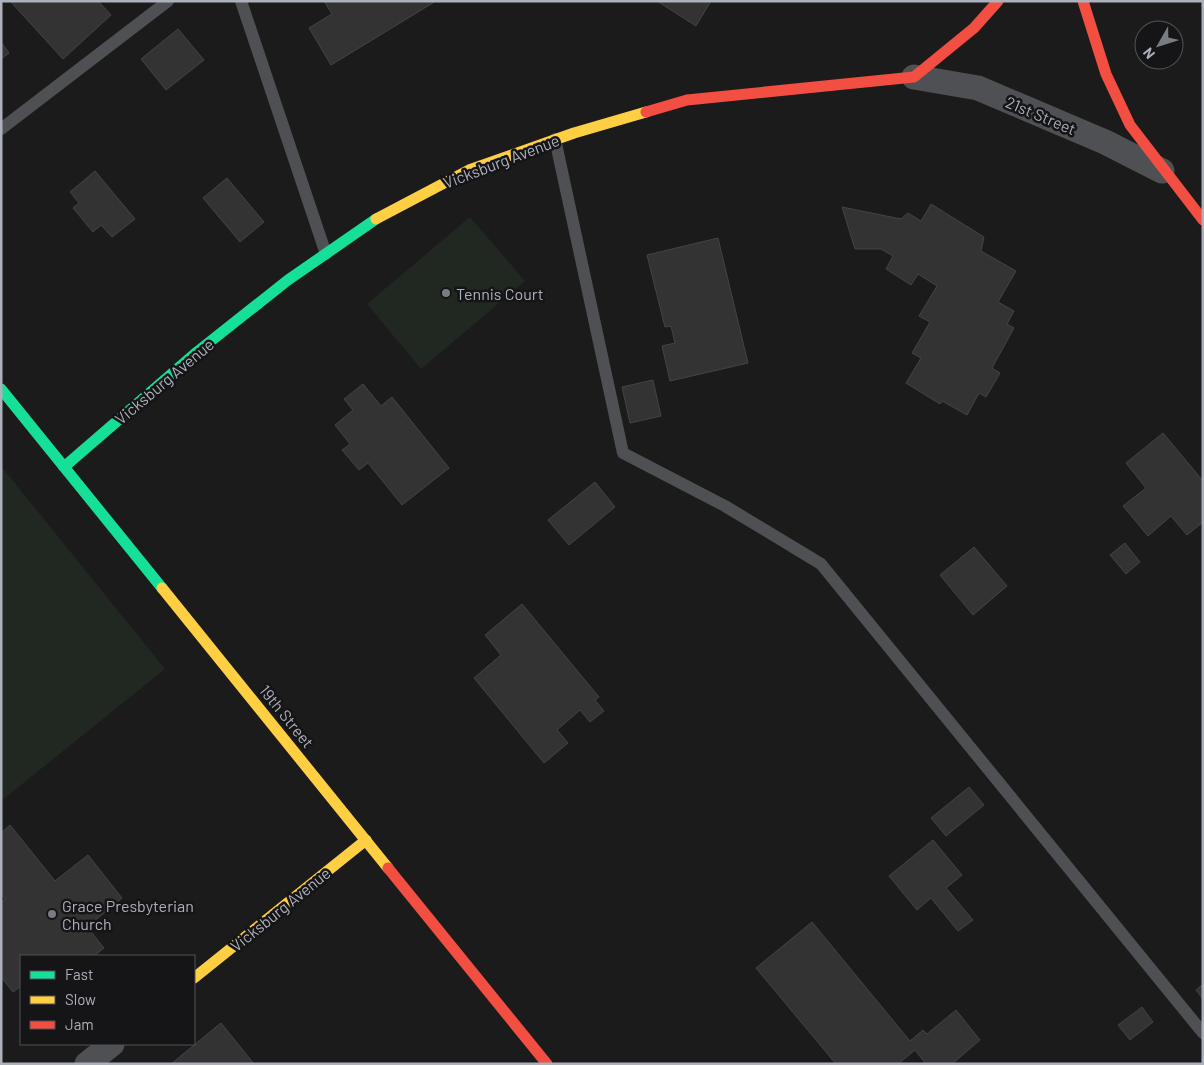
<svg xmlns="http://www.w3.org/2000/svg" width="1204" height="1065" font-family="Barlow,sans-serif">
  <style>
    .green { fill: #212822 }
    .building { fill: #333; stroke: #434447 }
    .lines { fill: none; stroke-linecap: round; stroke-linejoin: round }
    .lane { stroke: #4f5054; stroke-width: 12 }
    .street { stroke: #4f5054; stroke-width: 25 }
    .fast { stroke: #16e098; stroke-width: 11 }
    .slow { stroke: #ffcf43; stroke-width: 11 }
    .jam { stroke: #f24e42; stroke-width: 11 }
    .poi-dot { fill: #7a7c83; stroke: #151517; stroke-width: 2 }
    .labels { text-anchor: middle; dominant-baseline: central; stroke-width: 5; stroke-linejoin: round; paint-order: stroke }
    .street-label { font-size: 16px; fill: #adb1bb; stroke: #151517 }
    .poi-label { font-size: 16px; fill: #adb1bb; stroke: #151517; text-anchor: start }
  </style>
  <rect width="100%" height="100%" fill="#1b1b1b"/>
  <!-- green -->
  <g class="green">
    <polygon points="470,217 525,281 421,369 367,304"/>
    <polygon points="1,466 165,669 1,801"/>
  </g>
  <!-- building -->
  <g class="building">
    <polygon points="10,1 98,1 111,15 63,59"/>
    <polygon points="324,1 436,1 331,65 309,28 332,14"/>
    <polygon points="657,1 711,1 696,26"/>
    <polygon points="178,29 204,60 166,90 141,59"/>
    <polygon points="1,42 9,53 1,59"/>
    <polygon points="95,171 135,219 112,237 101,225 93,232 73,208 79,203 70,192"/>
    <polygon points="227,178 264,222 240,242 203,198"/>
    <polygon points="931,204 984,237 981,251 1016,271 998,302 1014,311 1007,324 1014,328 992,368 1000,373 986,397 979,393 967,415 942,401 940,404 906,383 921,358 912,353 930,322 919,316 937,286 918,274 911,285 886,269 893,256 881,249 855,249 842,207 901,219 908,213 921,221"/>
    <polygon points="718,238 748,363 670,381 662,346 675,343 671,326 665,327 647,255"/>
    <polygon points="653,380 661,416 630,423 622,387"/>
    <polygon points="363,384 381,406 392,397 449,468 402,505 368,463 359,470 342,450 350,444 335,425 353,410 344,399"/>
    <polygon points="1163,433 1203,481 1203,522 1187,535 1171,516 1148,536 1123,506 1146,488 1126,463"/>
    <polygon points="595,482 615,507 569,545 548,520"/>
    <polygon points="1125,543 1140,562 1126,574 1110,555"/>
    <polygon points="974,547 1007,586 973,615 940,575"/>
    <polygon points="522,604 599,697 595,700 604,711 590,722 580,710 557,730 568,743 544,763 474,678 501,655 485,635"/>
    <polygon points="969,787 984,805 946,836 931,818"/>
    <polygon points="10,825 55,881 88,855 122,898 87,927 104,948 94,956 21,956 21,986 13,992 1,977 1,902 5,899 1,894 1,833"/>
    <polygon points="933,840 962,875 946,888 973,920 958,931 931,898 917,910 889,876"/>
    <polygon points="812,922 910,1041 923,1030 927,1034 956,1010 980,1040 952,1064 926,1064 915,1050 898,1064 836,1064 756,968"/>
    <polygon points="1203,984 1203,999 1196,990"/>
    <polygon points="1142,1007 1153,1022 1130,1040 1118,1025"/>
    <polygon points="221,1023 254,1064 171,1064"/>
  </g>
  <g class="lines">
    <!-- lane -->
    <g class="lane">
      <polyline points="241,1 326,254"/>
      <polyline points="1,129 168,1"/>
      <polyline points="555,139 623,453 725,506 821,564 1203,1033"/>
    </g>
    <!-- street -->
    <g class="street">
      <polyline points="914,77 978,88 1105,142 1162,171"/>
      <polyline points="87,1064 112,1044"/>
    </g>
    <!-- fast -->
    <g class="fast">
      <polyline points="1,389 162,588"/>
      <polyline points="64,467 197,352 288,280 376,219"/>
    </g>
    <!-- slow -->
    <g class="slow">
      <polyline points="376,219 469,170 574,133 646,112"/>
      <polyline points="162,588 388,868"/>
      <polyline points="194,978 366,840"/>
    </g>
    <!-- jam -->
    <g class="jam">
      <polyline points="1083,1 1106,74 1130,125 1203,220"/>
      <polyline points="646,112 687,100 914,77 974,28 998,1"/>
      <polyline points="388,868 547,1064"/>
    </g>
  </g>
  <!-- markers -->
  <g class="poi-dot">
    <circle cx="446" cy="293" r="5"/>
    <circle cx="52" cy="914" r="5"/>
  </g>
  <g class="labels">
    <!-- street labels -->
    <g class="street-label">
      <text transform="translate(1041 115) rotate(23)">21st Street</text>
      <text transform="translate(501 161) rotate(-21)">Vicksburg Avenue</text>
      <text transform="translate(164 381) rotate(-40)">Vicksburg Avenue</text>
      <text transform="translate(287 716) rotate(51)">19th Street</text>
      <text transform="translate(280 909) rotate(-39)">Vicksburg Avenue</text>
    </g>
    <!-- poi labels -->
    <g class="poi-label">
      <text x="456" y="293">Tennis Court</text>
      <text x="62" y="905">Grace Presbyterian<tspan x="62" dy="18">Church</tspan></text>
    </g>
  </g>
  <!-- border -->
  <rect width="1204" height="1065" fill="none" stroke="#adb1bb" stroke-width="5"/>
  <!-- legend -->
  <rect x="20" y="955" width="175" height="90" fill="#151517" stroke="#525359"/>
  <rect x="30" y="971" width="25" height="8" fill="#16e098" stroke="#525359"/>
  <text x="65" y="980" font-size="15" fill="#adb1bb">Fast</text>
  <rect x="30" y="996" width="25" height="8" fill="#ffcf43" stroke="#525359"/>
  <text x="65" y="1005" font-size="15" fill="#adb1bb">Slow</text>
  <rect x="30" y="1021" width="25" height="8" fill="#f24e42" stroke="#525359"/>
  <text x="65" y="1030" font-size="15" fill="#adb1bb">Jam</text>
  <!-- north arrow -->
  <g transform="translate(1159 45) rotate(231)"><circle r="24" fill="#151517" stroke="#525359"/>
  <path d="M0-4L9 19L0 12L-9 19Z" fill="#7a7c83"/>
  <text y="-8" font-size="14" font-weight="bold" text-anchor="middle" fill="#adb1bb">N</text>
  </g>
</svg>
